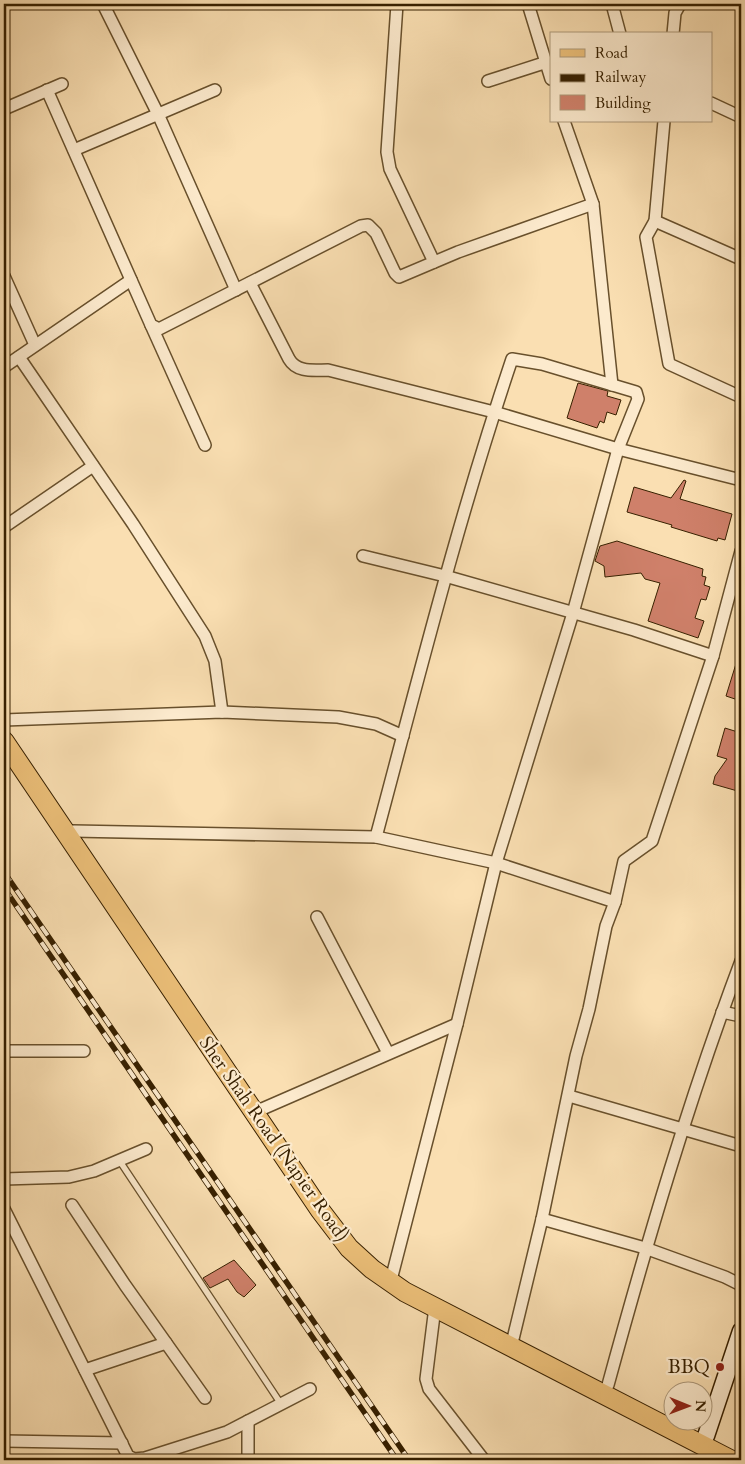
<svg xmlns="http://www.w3.org/2000/svg" width="745" height="1464" font-family="Cardo,serif">
  <style>
    .building { fill: #cf806a; stroke: #372000 }
    .lines { fill: none; stroke-linecap: round; stroke-linejoin: round }
    .service-casing { stroke: #68502c; stroke-width: 8 }
    .minor-casing { stroke: #68502c; stroke-width: 14 }
    .secondary-casing { stroke: #372000; stroke-width: 19 }
    .primary-casing { stroke: #372000; stroke-width: 21 }
    .service { stroke: #fceacd; stroke-width: 5.5 }
    .minor { stroke: #fceacd; stroke-width: 11 }
    .secondary { stroke: #fceacd; stroke-width: 16 }
    .primary { stroke: #edc079; stroke-width: 19 }
    .rail-casing { stroke: #372000; stroke-width: 5.5 }
    .rail { stroke: #fceacd; stroke-width: 4; stroke-dasharray: 11; stroke-linecap: butt }
    .poi-dot { fill: #8f2418; stroke: #fceacd; stroke-width: 2 }
    .labels { text-anchor: middle; dominant-baseline: central; stroke-width: 4.5; stroke-linejoin: round; paint-order: stroke }
    .street-label { font-size: 19px; fill: #372000; stroke: #fceacd }
    .poi-label { font-size: 19px; fill: #372000; stroke: #fceacd; text-anchor: end }
  </style>
  <rect width="100%" height="100%" fill="#fadfb2"/>
  <filter id="stains"><feTurbulence type="fractalNoise" baseFrequency=".004" numOctaves="4"/><feColorMatrix values="0 0 0 0 .2 0 0 0 0 .09 0 0 0 0 .02 0 0 0 .5 -.17"/></filter>
  <radialGradient id="worn" r=".72"><stop offset=".6" stop-color="#630" stop-opacity="0"/><stop offset="1" stop-color="#630" stop-opacity=".3"/></radialGradient>
  <!-- building -->
  <g class="building">
    <polygon points="578,383 608,391 607,396 621,400 616,415 607,412 604,423 600,421 597,428 567,418"/>
    <polygon points="684,480 686,481 680,499 732,514 725,540 718,538 717,541 671,527 672,525 627,512 634,487 671,498"/>
    <polygon points="617,541 703,569 702,576 706,577 704,585 710,587 706,600 701,599 695,618 704,621 698,638 648,621 660,583 645,579 641,573 605,577 604,566 595,561 600,546"/>
    <polygon points="739,654 741,654 741,701 726,696"/>
    <polygon points="725,728 741,733 741,792 713,784 715,776 727,759 717,756"/>
    <polygon points="234,1260 256,1285 244,1297 237,1292 228,1279 210,1288 203,1278"/>
  </g>
  <g class="lines">
    <defs>
      <g id="service">
        <polyline points="119,1160 281,1404"/>
        <polyline points="293,1460 356,1458 357,1460"/>
      </g>
      <g id="minor">
        <polyline points="103,4 158,114 236,290"/>
        <polyline points="397,4 387,152 390,169 434,262"/>
        <polyline points="528,4 551,79"/>
        <polyline points="612,4 620,34"/>
        <polyline points="673,34 675,13 680,4"/>
        <polyline points="488,81 547,62"/>
        <polyline points="47,90 151,325 159,329 361,226 368,225 376,233 395,273 399,277 458,252 593,204"/>
        <polyline points="711,103 741,117"/>
        <polyline points="4,109 62,84"/>
        <polyline points="564,121 593,204 612,385"/>
        <polyline points="664,121 655,221 646,237 669,364 741,397"/>
        <polyline points="74,150 215,90"/>
        <polyline points="655,221 741,259"/>
        <polyline points="4,276 35,345"/>
        <path d="M250,283L289,359C297,373 314,370 328,370L494,412L618,449L741,480"/>
        <polyline points="151,325 205,445"/>
        <polyline points="19,357 133,524 205,636 215,661 222,712"/>
        <polyline points="4,367 131,280"/>
        <polyline points="4,527 93,466"/>
        <polyline points="363,556 445,576 634,630 713,656"/>
        <polyline points="4,720 222,712 338,717 376,724 403,736"/>
        <polyline points="73,831 376,837 496,863 615,902"/>
        <path d="M376,837C419,676 459,516 512,359L542,364L636,392L638,399L618,449L573,613L496,863L457,1024L392,1276"/>
        <polyline points="317,917 388,1053"/>
        <polyline points="722,1012 741,1016"/>
        <polyline points="4,1051 84,1051"/>
        <polyline points="569,1096 741,1146"/>
        <polyline points="262,1109 457,1024"/>
        <polyline points="4,1179 69,1177 94,1171 146,1149"/>
        <polyline points="72,1205 125,1285 205,1398"/>
        <polyline points="4,1209 128,1456 134,1459 145,1458 227,1432 310,1389"/>
        <polyline points="542,1219 645,1248 725,1277 741,1285"/>
        <polyline points="435,1307 426,1379 429,1389 484,1460"/>
        <polyline points="513,1339 542,1219 576,1056 589,1009 606,926 615,902 624,861 652,841 713,656 741,551"/>
        <polyline points="85,1370 166,1343"/>
        <path d="M608,1385C647,1242 689,1099 741,961"/>
        <polyline points="4,1441 122,1443"/>
        <polyline points="248,1460 248,1421"/>
      </g>
      <polyline id="secondary" points="706,1436 741,1331"/>
      <polyline id="primary" points="4,741 320,1210 349,1248 372,1269 405,1292 731,1460"/>
    </defs>
    <!-- service casing -->
    <use href="#service" class="service-casing"/>
    <!-- minor casing -->
    <use href="#minor" class="minor-casing"/>
    <!-- secondary casing -->
    <use href="#secondary" class="secondary-casing"/>
    <!-- primary casing -->
    <use href="#primary" class="primary-casing"/>
    <!-- service -->
    <use href="#service" class="service"/>
    <!-- minor -->
    <use href="#minor" class="minor"/>
    <!-- secondary -->
    <use href="#secondary" class="secondary"/>
    <!-- primary -->
    <use href="#primary" class="primary"/>
    <defs>
      <g id="rail">
        <polyline points="4,872 409,1460"/>
        <polyline points="4,888 397,1460"/>
      </g>
    </defs>
    <!-- rail casing -->
    <use href="#rail" class="rail-casing"/>
    <!-- rail -->
    <use href="#rail" class="rail"/>
  </g>
  <!-- markers -->
  <circle class="poi-dot" cx="720" cy="1367" r="5"/>
  <g class="labels">
    <!-- street labels -->
    <g class="street-label">
      <text transform="translate(274 1139) rotate(55)">Sher Shah Road (Napier Road)</text>
    </g>
    <!-- poi labels -->
    <g class="poi-label">
      <text x="710" y="1367">BBQ</text>
    </g>
  </g>
  <!-- margin -->
  <rect width="745" height="1464" fill="none" stroke="#fadfb2" stroke-width="20"/>
  <rect x="5" y="5" width="735" height="1454" fill="none" stroke="#372000" stroke-width="2.5"/>
  <rect x="10" y="10" width="725" height="1444" fill="none" stroke="#372000"/>
  <!-- legend -->
  <rect x="550" y="32" width="162" height="90" fill="#fceacd" stroke="#ad997b"/>
  <rect x="560" y="49" width="25" height="8" fill="#edc079" stroke="#ad997b"/>
  <text x="595" y="58" font-size="15" fill="#372000">Road</text>
  <rect x="560" y="74" width="25" height="8" fill="#372000" stroke="#ad997b"/>
  <text x="595" y="82" font-size="15" fill="#372000">Railway</text>
  <rect x="560" y="95" width="25" height="15" fill="#cf806a" stroke="#ad997b"/>
  <text x="595" y="108" font-size="15" fill="#372000">Building</text>
  <!-- north arrow -->
  <g transform="translate(688 1406) rotate(91)"><circle r="24" fill="#fceacd" stroke="#ad997b"/>
  <path d="M0-4L9 19L0 12L-9 19Z" fill="#8f2418"/>
  <text y="-8" font-size="14" font-weight="bold" text-anchor="middle" fill="#372000">N</text>
  </g>
  <rect width="100%" height="100%" filter="url(#stains)"/>
  <rect width="100%" height="100%" fill="url(#worn)"/>
</svg>
